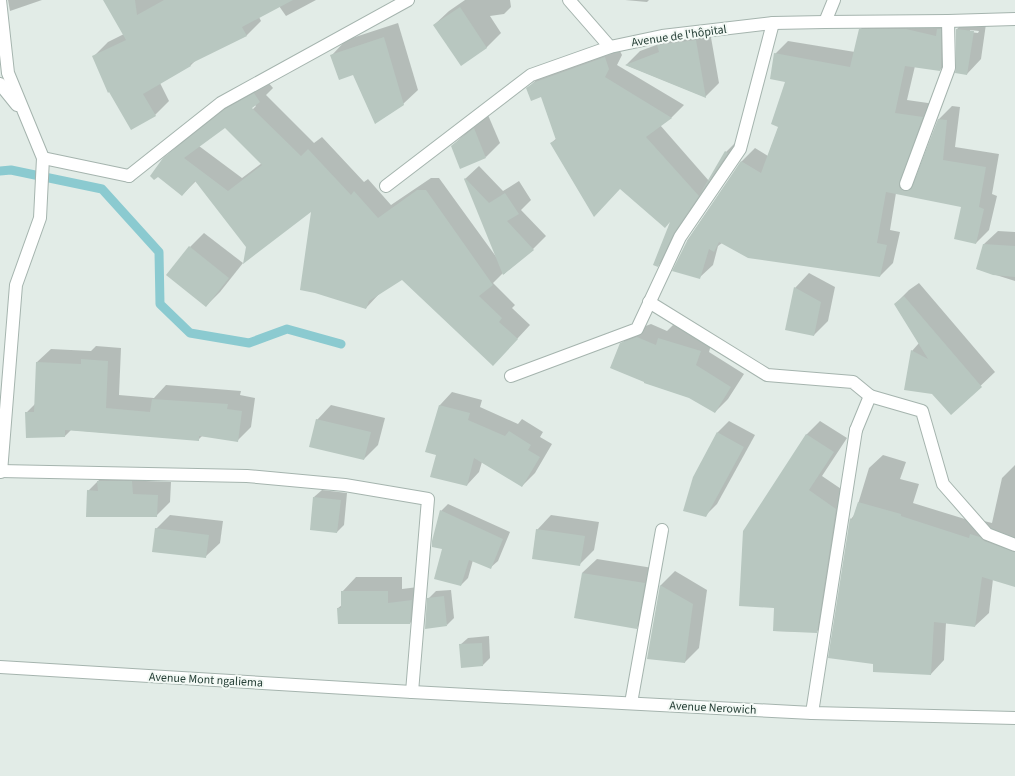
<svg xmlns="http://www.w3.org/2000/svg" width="1015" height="776" font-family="'Source Sans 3',sans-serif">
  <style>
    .shadow { fill: #0003; fill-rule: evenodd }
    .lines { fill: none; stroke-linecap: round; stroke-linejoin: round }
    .stream { stroke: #8bcad0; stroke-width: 9 }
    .building { fill: #b8c7c0; fill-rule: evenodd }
    .lane-casing { stroke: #a5b4ae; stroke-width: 14 }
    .street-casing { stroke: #a5b4ae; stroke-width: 14 }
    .lane { stroke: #fff; stroke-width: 12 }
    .street { stroke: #fff; stroke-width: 12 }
    .labels { text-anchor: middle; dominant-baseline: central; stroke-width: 4; stroke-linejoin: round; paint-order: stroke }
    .street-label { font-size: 12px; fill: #233d34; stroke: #f3f9f5 }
  </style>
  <rect width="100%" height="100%" fill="#e2ece7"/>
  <!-- shadow -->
  <g class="shadow">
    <polygon points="8,0 42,0 10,11"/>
    <polygon points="105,0 316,0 286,16 279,6 259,17 261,21 247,35 196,60 191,65 160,83 169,101 155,115 93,57 108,42 124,34"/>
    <polygon points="465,0 510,0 511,7 504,14 490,16 501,33 486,48 434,25 449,11"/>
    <polygon points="625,0 649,0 647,2"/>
    <path d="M971,15L987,17L981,59L967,74L957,29ZM970,30L979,31L978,33L970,32Z"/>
    <polygon points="873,16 938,16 953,57 940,70 915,66 907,100 935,104 913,175 917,178 939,119 952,106 960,107 955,147 999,154 992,194 997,196 989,230 976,243 963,206 896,193 890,230 900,232 893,263 880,276 722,243 718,246 713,265 699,278 687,241 742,161 755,148 768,156 779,126 787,81 775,54 788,41 855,52 860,30"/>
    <polygon points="398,23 418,90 403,104 353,74 332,55 346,40"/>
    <polygon points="709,26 719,83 705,97 626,65 640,51 659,44 672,31"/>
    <polygon points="617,45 622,55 617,65 684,105 671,118 660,125 709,181 726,152 741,137 670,253 658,266 672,219 620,188 551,143 557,138 542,96 527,89 540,76"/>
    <path d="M267,81L273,88L266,95L314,143L322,137L364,182L368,179L391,205L431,178H439L497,258L465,179L479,166L503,191L519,181L531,200L521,210L546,236L533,249L504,274L503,273L493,283L515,305L512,308L530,325L506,351L402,278L380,293L366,308L313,210L247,246L196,181L182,195L164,159L178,145L240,96ZM255,105L256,106L246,116L244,113ZM225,127L262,163L242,178L199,146Z"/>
    <polygon points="488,115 500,143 486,157 452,146 467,132"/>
    <polygon points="998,231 1015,232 1015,281 977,269 984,244"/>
    <polygon points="204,233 243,263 220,292 206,306 190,247"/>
    <polygon points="809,273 835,287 828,321 814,335 795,288"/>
    <polygon points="919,283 995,372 951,414 912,351 919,343 895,304 909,290"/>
    <polygon points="651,324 667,331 673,325 713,338 709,352 744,374 728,399 715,412 621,344 635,330"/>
    <polygon points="96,346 121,348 119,395 154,398 166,385 241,391 240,395 255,398 251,427 237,441 203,435 198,440 71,430 65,436 26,413 35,404 37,362 51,349 91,351"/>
    <polygon points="452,392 482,400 480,407 518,424 522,419 543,432 540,437 552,444 535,473 522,486 482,462 479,472 467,485 437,454 427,451 440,405"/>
    <polygon points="331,405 385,418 378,445 364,459 317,420"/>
    <polygon points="729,421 755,435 717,504 705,516 718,432"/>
    <polygon points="820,421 847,438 822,476 850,495 831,618 816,632 774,631 806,435"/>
    <polygon points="883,455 906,462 900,479 919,484 913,503 981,524 984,521 992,523 1002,478 1015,465 1015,586 993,579 989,613 975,626 946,623 944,660 931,674 874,663 829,657 851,519 855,514 869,468"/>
    <polygon points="145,468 146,481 171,482 170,502 156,516 88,491 102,477"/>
    <polygon points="322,490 347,493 344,525 337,532 314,497"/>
    <polygon points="448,504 510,532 498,561 490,568 473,560 468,578 461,585 444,548 441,511"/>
    <polygon points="170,515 223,521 220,543 205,557 156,529"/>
    <polygon points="551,515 599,522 594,550 579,565 537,530"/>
    <polygon points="597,559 659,569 651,614 636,628 582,573"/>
    <polygon points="675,571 707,590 699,648 685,662 648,658 661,585"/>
    <polygon points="356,577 402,577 402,589 426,586 424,609 410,623 338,608 342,605 342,592"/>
    <polygon points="451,590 454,618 447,625 428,599 436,591"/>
    <polygon points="489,636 490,658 483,665 460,645 468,638"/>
  </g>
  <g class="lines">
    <!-- stream -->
    <polyline class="stream" points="0,171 11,170 102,189 159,252 160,304 190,333 249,343 287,329 341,344"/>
  </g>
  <!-- building -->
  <g class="building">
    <polygon points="103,0 135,0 137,15 164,0 293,0 242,27 247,36 190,64 191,66 143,94 156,116 131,130 109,92 108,93 92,56 126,40"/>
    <polygon points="460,7 487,48 461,66 433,25"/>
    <polygon points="859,29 906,29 936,36 937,29 941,29 941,67 940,71 905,66 895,113 923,117 899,185 900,188 904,191 911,189 938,119 947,120 943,160 986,167 979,207 984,209 976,244 954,239 961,207 886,192 877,243 887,245 880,277 748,258 719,242 714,252 709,249 700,279 672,271 687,241 741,161 761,173 778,127 771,124 785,82 770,79 774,53 850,67"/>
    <polygon points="956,29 974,31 967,75 955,73 956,68"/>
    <polygon points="384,37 404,105 375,124 353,75 339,80 330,55"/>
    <polygon points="696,40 706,98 625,65 659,52 657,45"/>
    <polygon points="605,57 609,69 605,77 672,118 646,137 699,196 674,233 658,267 653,265 670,222 665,228 620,189 594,217 550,143 556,140 541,97 531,101 526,88 535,82"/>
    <path d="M254,93L260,102L252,108L301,156L308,149L351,195L354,191L378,218L417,190H426L493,285L479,296L502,318L499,322L518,339L493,366L402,280L369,301L366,309L315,293L300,290L311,212L243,264L246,247L195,181L182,196L158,177L154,180L150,176L163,158L225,109ZM225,128L262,165L228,191L184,158Z"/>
    <polygon points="474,128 486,158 460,169 451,146"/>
    <polygon points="725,151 728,153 700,194"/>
    <polygon points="465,178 489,203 505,193 519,214 507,221 534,250 503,275 464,179"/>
    <polygon points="983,244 1015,246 1015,277 993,275 976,269"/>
    <polygon points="189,246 229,278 206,307 166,275"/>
    <polygon points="794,287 821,302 814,336 785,330"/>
    <polygon points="904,296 982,387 951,415 932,394 904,390 911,350 928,359 894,304"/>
    <polygon points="637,337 656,345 658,338 701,351 696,365 731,387 715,413 689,398 644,383 644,382 610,368 620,343"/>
    <polygon points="81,359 108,361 106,408 150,412 152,399 228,404 227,409 242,411 238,442 199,436 199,441 65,430 65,437 26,438 25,412 34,412 36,362 81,364"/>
    <polygon points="439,405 470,413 468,420 505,436 509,431 531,445 528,450 540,457 522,487 474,458 467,486 430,477 436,455 425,452"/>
    <polygon points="316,419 371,432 364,460 309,447"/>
    <polygon points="717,432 744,447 706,517 683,511 693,477"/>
    <polygon points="806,434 834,452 809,490 836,509 817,633 773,631 774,608 739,606 743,531"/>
    <polygon points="97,481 132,481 133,494 158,495 157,517 86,517 87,490 98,491"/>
    <polygon points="313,497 341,500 337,533 310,530"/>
    <polygon points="858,502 901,514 901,516 969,538 970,534 980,537 984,541 1015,552 1015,587 982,577 975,627 934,622 931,675 873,672 873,664 828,658 850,518 852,520"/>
    <polygon points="440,510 503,539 491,569 469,560 461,586 434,579 442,549 432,547 432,541"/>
    <polygon points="155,528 209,535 206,558 152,552"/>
    <polygon points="536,529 585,536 580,566 532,559"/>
    <polygon points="582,573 645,583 637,629 574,618"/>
    <polygon points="660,585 693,604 685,663 647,659"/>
    <polygon points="341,591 388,591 388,603 412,600 410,624 338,624 337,608 341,608"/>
    <polygon points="444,596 447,626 425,629 427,598"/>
    <polygon points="482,643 483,666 461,668 459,644"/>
  </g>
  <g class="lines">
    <defs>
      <g id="lane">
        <polyline points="0,0 8,73 43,158 40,218 16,285 1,472"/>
        <polyline points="825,22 834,0"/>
        <polyline points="0,84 17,105"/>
        <polyline points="43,158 129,176"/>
        <polyline points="906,184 949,68 948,21"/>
        <polyline points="649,302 767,375 853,382 870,396 856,430"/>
        <polyline points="870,396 922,411 943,484 987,534 1015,545"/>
        <polyline points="631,703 662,530"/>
      </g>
      <g id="street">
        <polyline points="569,0 610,47"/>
        <polyline points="129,176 221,103 408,0"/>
        <polyline points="386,186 531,75 610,47 662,36 773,23 825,22 948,21 1015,19"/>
        <polyline points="511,376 637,329 680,237 740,149 773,23"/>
        <polyline points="0,471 247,476 345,485 428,499 412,692"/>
        <polyline points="0,667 412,692 812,713 1015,718"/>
        <polyline points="812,713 856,430"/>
      </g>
    </defs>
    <!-- lane casing -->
    <use href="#lane" class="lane-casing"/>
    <!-- street casing -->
    <use href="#street" class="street-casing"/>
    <!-- lane -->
    <use href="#lane" class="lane"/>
    <!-- street -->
    <use href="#street" class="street"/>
  </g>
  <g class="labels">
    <!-- street labels -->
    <g class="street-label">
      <text transform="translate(679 36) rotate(-8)">Avenue de l'hôpital</text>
      <text transform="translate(206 680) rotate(3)">Avenue Mont ngaliema</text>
      <text transform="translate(713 708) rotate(3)">Avenue Nerowich</text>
    </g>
  </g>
</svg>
